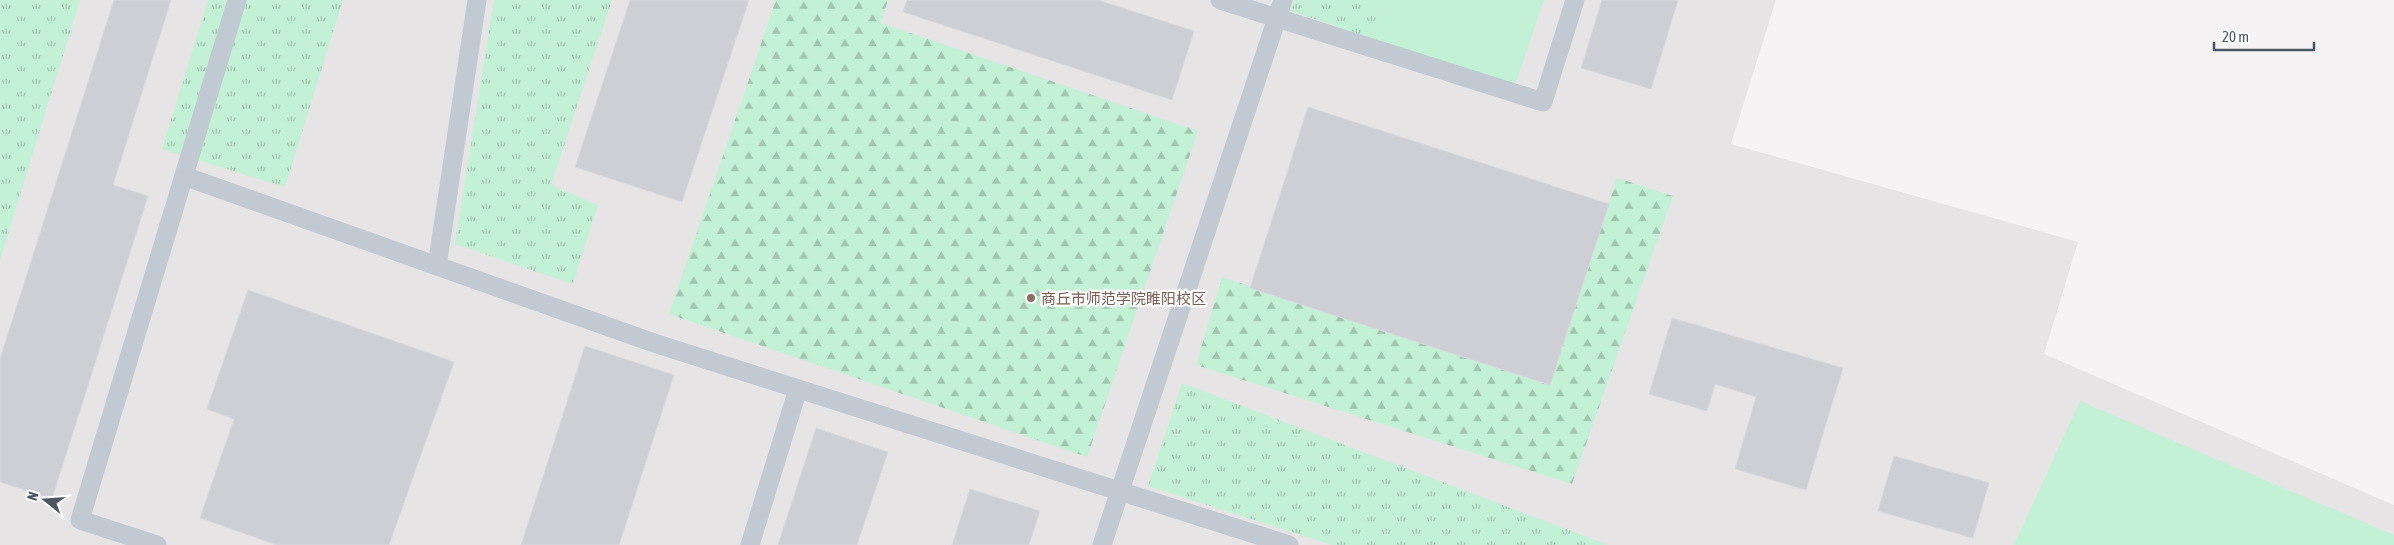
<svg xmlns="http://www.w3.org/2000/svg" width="2394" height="545" font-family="'Asap Condensed','Noto Sans SC',sans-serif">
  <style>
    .education { fill: #e6e4e5 }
    .grass { fill: url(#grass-tufts) }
    .forest { fill: url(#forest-firs) }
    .pitch { fill: #c3f1d5 }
    .building { fill: #cdcfd5; stroke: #d7d9de }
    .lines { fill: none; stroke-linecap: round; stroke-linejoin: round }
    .lane { stroke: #c1cad2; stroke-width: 19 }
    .education-dot { fill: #8d6e63; stroke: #fff; stroke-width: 2 }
    .labels { text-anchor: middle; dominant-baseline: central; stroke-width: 4.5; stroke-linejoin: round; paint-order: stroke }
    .education-label { font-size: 15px; fill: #785e54; stroke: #fff; text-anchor: start }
  </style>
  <defs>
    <pattern id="grass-tufts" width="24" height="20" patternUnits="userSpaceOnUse" patternTransform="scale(1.25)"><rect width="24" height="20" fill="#c3f1d5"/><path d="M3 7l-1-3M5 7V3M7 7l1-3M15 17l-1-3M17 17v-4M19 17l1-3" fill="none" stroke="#a0c6b0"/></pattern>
    <pattern id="forest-firs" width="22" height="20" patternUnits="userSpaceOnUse" patternTransform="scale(1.25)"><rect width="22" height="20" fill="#c3f1d5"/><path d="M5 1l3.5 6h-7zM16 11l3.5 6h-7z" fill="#a0c6b0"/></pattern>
  </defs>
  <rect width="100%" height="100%" fill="#f5f3f3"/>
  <!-- education -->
  <polygon class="education" points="0,0 1776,0 1731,144 2078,242 2044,354 2394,505 2394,545 0,545"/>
  <!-- grass -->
  <g class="grass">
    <polygon points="0,0 80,0 0,260"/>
    <polygon points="208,0 343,0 285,187 162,149"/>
    <polygon points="494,0 612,0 551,185 598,205 573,284 455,244"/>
    <polygon points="1295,0 1384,0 1371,38 1291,11"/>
    <polygon points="1182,383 1608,545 1332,545 1148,486"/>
  </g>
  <!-- forest -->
  <g class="forest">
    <polygon points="776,0 888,0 881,23 1198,131 1087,457 669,314"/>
    <polygon points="1617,178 1673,196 1572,484 1196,365 1222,277 1550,385"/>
  </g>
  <!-- pitch -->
  <g class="pitch">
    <polygon points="1384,0 1544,0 1515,85 1371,38"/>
    <polygon points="2080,401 2394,535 2394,545 2014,545"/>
  </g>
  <!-- building -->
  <g class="building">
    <polygon points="114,0 171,0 113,185 148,196 52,499 0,482 0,359"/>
    <polygon points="630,0 749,0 682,202 575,167"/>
    <polygon points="907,0 1098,0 1194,31 1172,100 903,12"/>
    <polygon points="1602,0 1678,0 1651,89 1581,68"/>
    <polygon points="1308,107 1609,204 1550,385 1250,288"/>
    <polygon points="248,290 454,362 389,545 277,545 200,518 234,419 207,409"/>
    <polygon points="1672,318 1843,368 1806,490 1735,469 1756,397 1715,384 1707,411 1649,394"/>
    <polygon points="585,346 674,375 619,545 521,545"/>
    <polygon points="816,428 888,452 857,545 778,545"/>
    <polygon points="1894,456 1989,483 1973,538 1878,511"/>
    <polygon points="970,489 1040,511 1029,545 952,545"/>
  </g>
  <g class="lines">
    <!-- lane -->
    <g class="lane">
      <polyline points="1220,0 1543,102 1575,0"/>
      <polyline points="184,176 654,343 1289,545"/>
      <polyline points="437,266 477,0"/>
      <polyline points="157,545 80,520 237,0"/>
      <polyline points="750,545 798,389"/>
      <polyline points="1102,545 1283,0"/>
    </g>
  </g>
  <!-- markers -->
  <circle class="education-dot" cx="1031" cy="298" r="5"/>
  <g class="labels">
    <!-- education labels -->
    <g class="education-label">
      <text x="1041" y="298">商丘市师范学院睢阳校区</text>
    </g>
  </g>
  <!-- north arrow -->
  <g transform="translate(45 500) rotate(287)" stroke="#ffffff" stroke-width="4" paint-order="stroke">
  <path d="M0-4L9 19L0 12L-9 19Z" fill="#4a5661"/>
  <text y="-8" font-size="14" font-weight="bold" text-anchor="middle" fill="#4a5661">N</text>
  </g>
  <!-- scale -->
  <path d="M2214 42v8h100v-8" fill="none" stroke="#4a5661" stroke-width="2.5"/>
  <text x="2222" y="42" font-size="15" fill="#4a5661" stroke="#ffffff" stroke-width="4" paint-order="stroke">20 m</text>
</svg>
